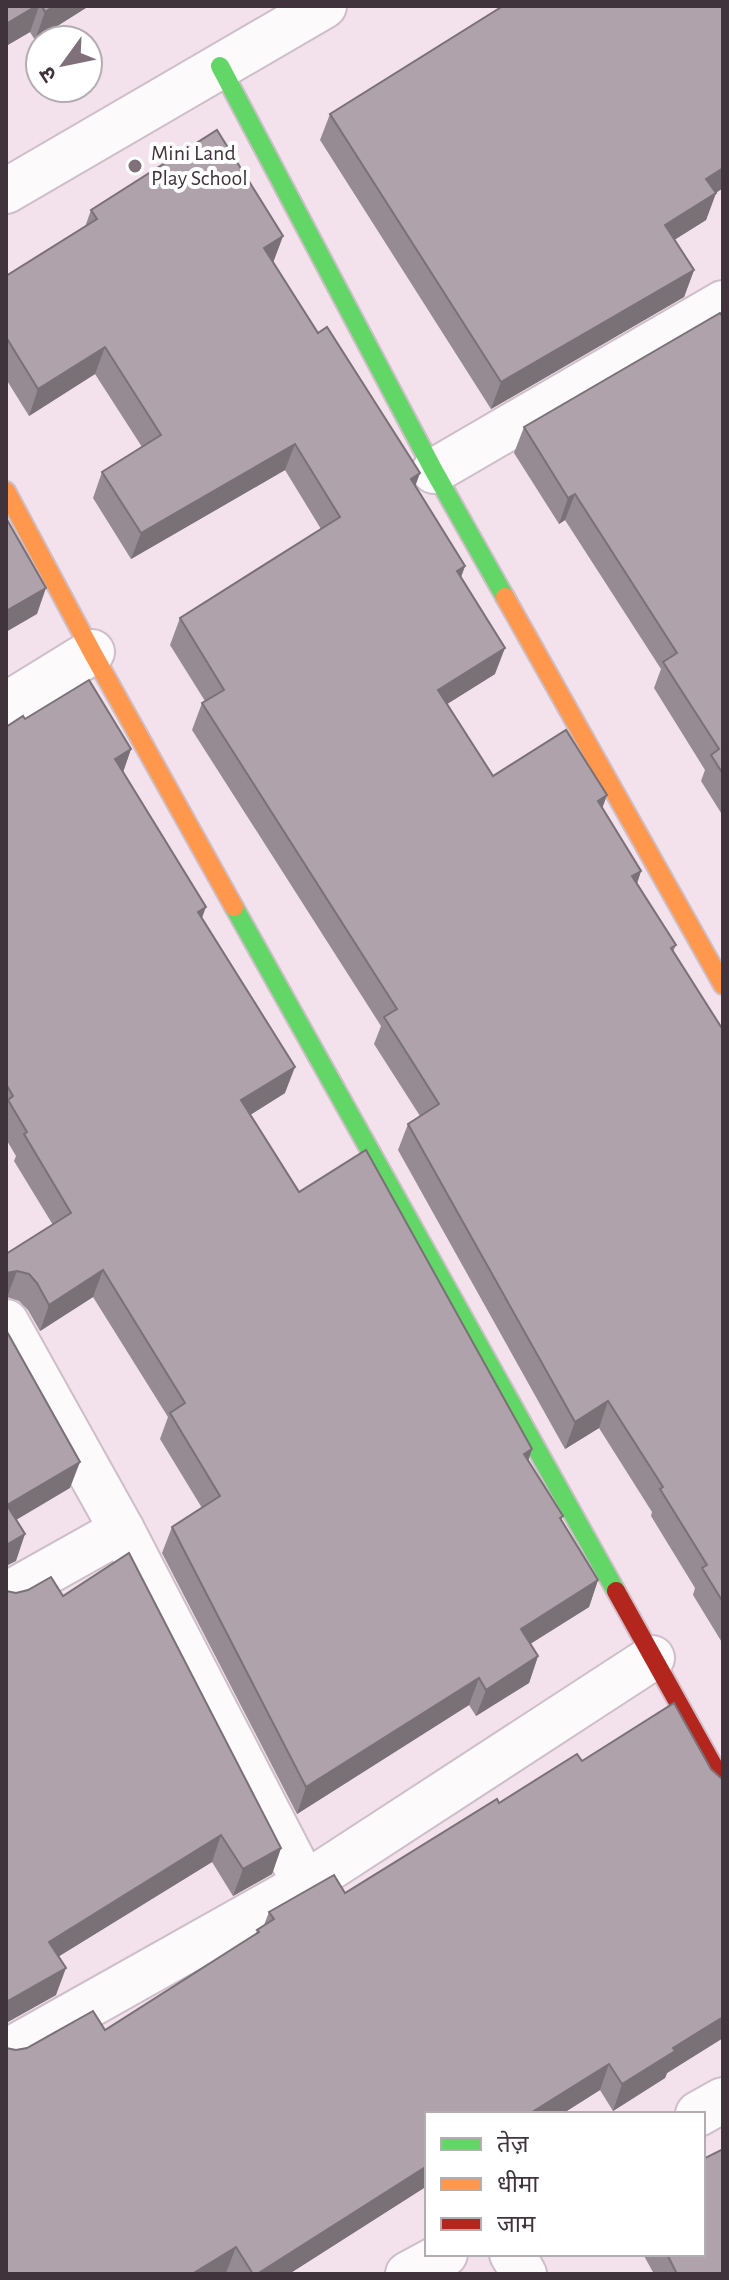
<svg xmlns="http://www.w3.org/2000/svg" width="729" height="2280" font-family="'Alegreya Sans','Noto Sans Devanagari',sans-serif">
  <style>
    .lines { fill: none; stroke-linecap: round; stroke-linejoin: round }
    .street-casing { stroke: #cdbec7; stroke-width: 48 }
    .fast-casing { stroke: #cdbec7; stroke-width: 22 }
    .slow-casing { stroke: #cdbec7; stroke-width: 22 }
    .jam-casing { stroke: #cdbec7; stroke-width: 22 }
    .street { stroke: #fdfafc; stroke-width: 44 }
    .fast { stroke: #63d668; stroke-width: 18 }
    .slow { stroke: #ff974d; stroke-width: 18 }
    .jam { stroke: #b3261e; stroke-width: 18 }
    .wall { fill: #968b92 }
    .shaded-wall { fill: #7a7177 }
    .building { fill: #afa2aa; stroke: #7a7177; stroke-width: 2 }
    .poi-dot { fill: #7f7079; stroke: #fff; stroke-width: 3 }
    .labels { text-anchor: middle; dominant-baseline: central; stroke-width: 8; stroke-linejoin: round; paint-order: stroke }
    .poi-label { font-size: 22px; fill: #41333b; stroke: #fff; text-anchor: start }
  </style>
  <rect width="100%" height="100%" fill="#f3e1ec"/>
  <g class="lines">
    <defs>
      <g id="street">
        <polyline points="6,191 324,6"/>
        <polyline points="434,471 723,303"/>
        <polyline points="6,705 92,652"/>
        <polyline points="6,1322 122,1530 305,1884"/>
        <polyline points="6,1595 122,1530"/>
        <polyline points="6,2052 305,1884 652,1658"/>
        <polyline points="698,2114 723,2100"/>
        <polyline points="512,2254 524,2274"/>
        <polyline points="408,2274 445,2254"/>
      </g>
      <g id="fast">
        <polyline points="220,66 434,471 505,597"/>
        <polyline points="234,907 616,1591"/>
      </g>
      <g id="slow">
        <polyline points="6,491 92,652 234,907"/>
        <polyline points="505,597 723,985"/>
      </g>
      <polyline id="jam" points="616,1591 723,1783"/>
    </defs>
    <!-- street casing -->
    <use href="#street" class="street-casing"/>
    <!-- fast casing -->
    <use href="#fast" class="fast-casing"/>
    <!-- slow casing -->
    <use href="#slow" class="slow-casing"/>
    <!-- jam casing -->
    <use href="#jam" class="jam-casing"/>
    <!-- street -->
    <use href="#street" class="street"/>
    <!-- fast -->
    <use href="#fast" class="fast"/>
    <!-- slow -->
    <use href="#slow" class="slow"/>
    <!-- jam -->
    <use href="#jam" class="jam"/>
  </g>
  <!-- wall -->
  <g class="wall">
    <polygon points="6,6 89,6 35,40 30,32 6,46"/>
    <polygon points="723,6 723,188 716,193 706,220 674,240 694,270 684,297 491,409 320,140 330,114"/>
    <polygon points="91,210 283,236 273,262 318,333 420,473 415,486 465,566 461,577 495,674 447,704 493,776 607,795 602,808 641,871 637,884 676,945 673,952 723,1030 723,1644 693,1595 695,1588 651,1516 652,1512 599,1428 565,1449 398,1150 408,1124 420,1116 374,1044 381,1026 192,730 202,703 205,701 170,645 180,618 321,529 285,470 131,559 93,498 102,472 142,447 95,374 29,416 6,379 6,276 85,227"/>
    <polygon points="723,317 723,816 701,781 705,770 654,688 661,669 565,520 559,524 514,453 524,427"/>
    <polygon points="25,719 131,749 123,772 202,918 285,1093 250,1115 299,1192 532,1449 528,1461 563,1516 561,1520 598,1580 589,1607 530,1644 538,1656 529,1683 476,1716 469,1705 297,1814 162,1553 172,1527 202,1508 160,1439 168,1417 93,1297 40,1331 28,1310 19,1301 7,1297 6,1254 53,1225 14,1161 16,1156 6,1139 6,727"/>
    <polygon points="6,1591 16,1593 63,1596 281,1848 272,1874 233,1896 212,1862 59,1956 56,1995 6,2023"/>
    <polygon points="582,1761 711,1769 723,1780 723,2038 667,2073 665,2078 613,2111 600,2090 562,2114 427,2114 427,2186 289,2274 6,2274 16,2050 105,2030 256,1934 257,1930 264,1925 269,1912 345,1893 499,1803"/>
    <polygon points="643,2254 703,2254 723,2274 654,2274"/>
  </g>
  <!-- shaded-wall -->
  <g class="shaded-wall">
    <polygon points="36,6 39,6 30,32 6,46 6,24"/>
    <polygon points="54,6 89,6 35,40 45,12"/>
    <polygon points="723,168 723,188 697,205 706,179"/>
    <polygon points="716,193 706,220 655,252 665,225"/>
    <polygon points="283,236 273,263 264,248"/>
    <polygon points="694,270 684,297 491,409 501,382"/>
    <polygon points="105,347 95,374 29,416 38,389"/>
    <polygon points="295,444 285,470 131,559 141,533"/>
    <polygon points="420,473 410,500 411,479"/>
    <polygon points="575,494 565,520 559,524 568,498"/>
    <polygon points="465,566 455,593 457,571"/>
    <polygon points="46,588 37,614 6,632 6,611"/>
    <polygon points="505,648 495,674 428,716 438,690"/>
    <polygon points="131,749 122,775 115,759"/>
    <polygon points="607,795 597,822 598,801"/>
    <polygon points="641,871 632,897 632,876"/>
    <polygon points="206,907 196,934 198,912"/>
    <polygon points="295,1067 285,1093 231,1127 241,1100"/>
    <polygon points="103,1270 93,1297 40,1331 49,1305"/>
    <polygon points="17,1271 7,1297 6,1297 6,1273"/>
    <polygon points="608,1401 599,1428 565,1449 575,1422"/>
    <polygon points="532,1449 523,1476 524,1454"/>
    <polygon points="80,1462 70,1488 6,1526 7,1505"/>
    <polygon points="25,1534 16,1561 6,1566 6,1545"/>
    <polygon points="598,1580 589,1607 511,1656 521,1629"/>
    <polygon points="538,1656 529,1683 476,1716 486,1690"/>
    <polygon points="479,1678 469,1705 297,1814 306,1787"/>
    <polygon points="221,1835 212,1862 40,1968 49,1942"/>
    <polygon points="281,1848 272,1874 233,1896 243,1869"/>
    <polygon points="66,1968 56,1995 6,2023 6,2002"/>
    <polygon points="723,2017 723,2038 667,2073 665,2078 613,2111 622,2084 673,2048"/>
    <polygon points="609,2064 600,2090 562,2114 529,2114"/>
    <polygon points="427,2166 427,2186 289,2274 257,2274"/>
    <polygon points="236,2247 226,2273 225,2274 192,2274"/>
  </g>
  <!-- building -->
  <g class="building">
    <polygon points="6,6 36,6 6,24"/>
    <polygon points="42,6 54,6 45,12"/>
    <polygon points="503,6 723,6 723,168 706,179 716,193 665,225 694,270 501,382 330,114"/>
    <polygon points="217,130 283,236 264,248 318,333 327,327 420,473 411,479 465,566 457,571 505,648 438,690 493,776 566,730 607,795 598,801 641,871 632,876 676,945 671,948 723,1030 723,1602 702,1568 707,1565 660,1489 663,1487 608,1401 575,1422 408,1124 439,1104 384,1017 397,1009 202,703 224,690 180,618 340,517 295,444 141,533 102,472 161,435 105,347 38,389 6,337 6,276 97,219 91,210"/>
    <polygon points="720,313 723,317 723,774 711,755 719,749 663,662 677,653 575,494 568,498 524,427"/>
    <polygon points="6,518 46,588 6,611"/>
    <polygon points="89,680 131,749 115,759 206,907 198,912 295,1067 241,1100 299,1192 366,1150 532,1449 524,1454 563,1516 560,1518 598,1580 521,1629 538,1656 486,1690 479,1678 306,1787 172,1527 220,1496 170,1413 185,1403 103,1270 49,1305 37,1283 29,1274 17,1271 6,1273 6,1254 71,1213 24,1134 27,1132 8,1100 13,1096 6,1084 6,727 23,716 25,719"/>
    <polygon points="6,1330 80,1462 7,1505 25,1534 6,1545"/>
    <polygon points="129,1553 281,1848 243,1869 221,1835 49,1942 66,1968 6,2002 6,1591 16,1593 28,1590 51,1577 63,1596"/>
    <polygon points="674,1703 711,1769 723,1780 723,2017 673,2048 675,2051 622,2084 609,2064 529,2114 427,2114 427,2166 257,2274 253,2274 236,2247 192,2274 6,2274 6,2048 16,2050 27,2048 93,2011 105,2030 259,1932 257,1930 274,1919 269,1912 334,1875 345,1893 497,1799 499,1803 577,1754 582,1761"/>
    <polygon points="723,2149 723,2274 677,2274 667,2254 703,2254 703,2159"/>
  </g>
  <!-- markers -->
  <circle class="poi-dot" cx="135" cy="166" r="8"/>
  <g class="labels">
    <!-- poi labels -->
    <g class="poi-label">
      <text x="151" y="153">Mini Land<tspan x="151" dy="25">Play School</tspan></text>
    </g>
  </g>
  <!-- border -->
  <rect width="729" height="2280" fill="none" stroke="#41333b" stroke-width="16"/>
  <!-- legend -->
  <rect x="425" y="2112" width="280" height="144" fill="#ffffff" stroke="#b3adb1" stroke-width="2"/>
  <rect x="441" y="2138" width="40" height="12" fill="#63d668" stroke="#b3adb1" stroke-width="2"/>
  <text x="497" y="2152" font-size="24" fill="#41333b">तेज़</text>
  <rect x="441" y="2178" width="40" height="12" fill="#ff974d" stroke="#b3adb1" stroke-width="2"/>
  <text x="497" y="2192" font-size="24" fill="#41333b">धीमा</text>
  <rect x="441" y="2218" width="40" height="12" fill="#b3261e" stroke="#b3adb1" stroke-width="2"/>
  <text x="497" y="2232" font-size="24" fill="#41333b">जाम</text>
  <!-- north arrow -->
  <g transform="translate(64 64) rotate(237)"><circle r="38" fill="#ffffff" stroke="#b3adb1" stroke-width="2"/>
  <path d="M0-6L14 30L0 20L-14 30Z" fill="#7f7079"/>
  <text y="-12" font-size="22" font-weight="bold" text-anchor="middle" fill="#41333b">उ</text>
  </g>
</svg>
